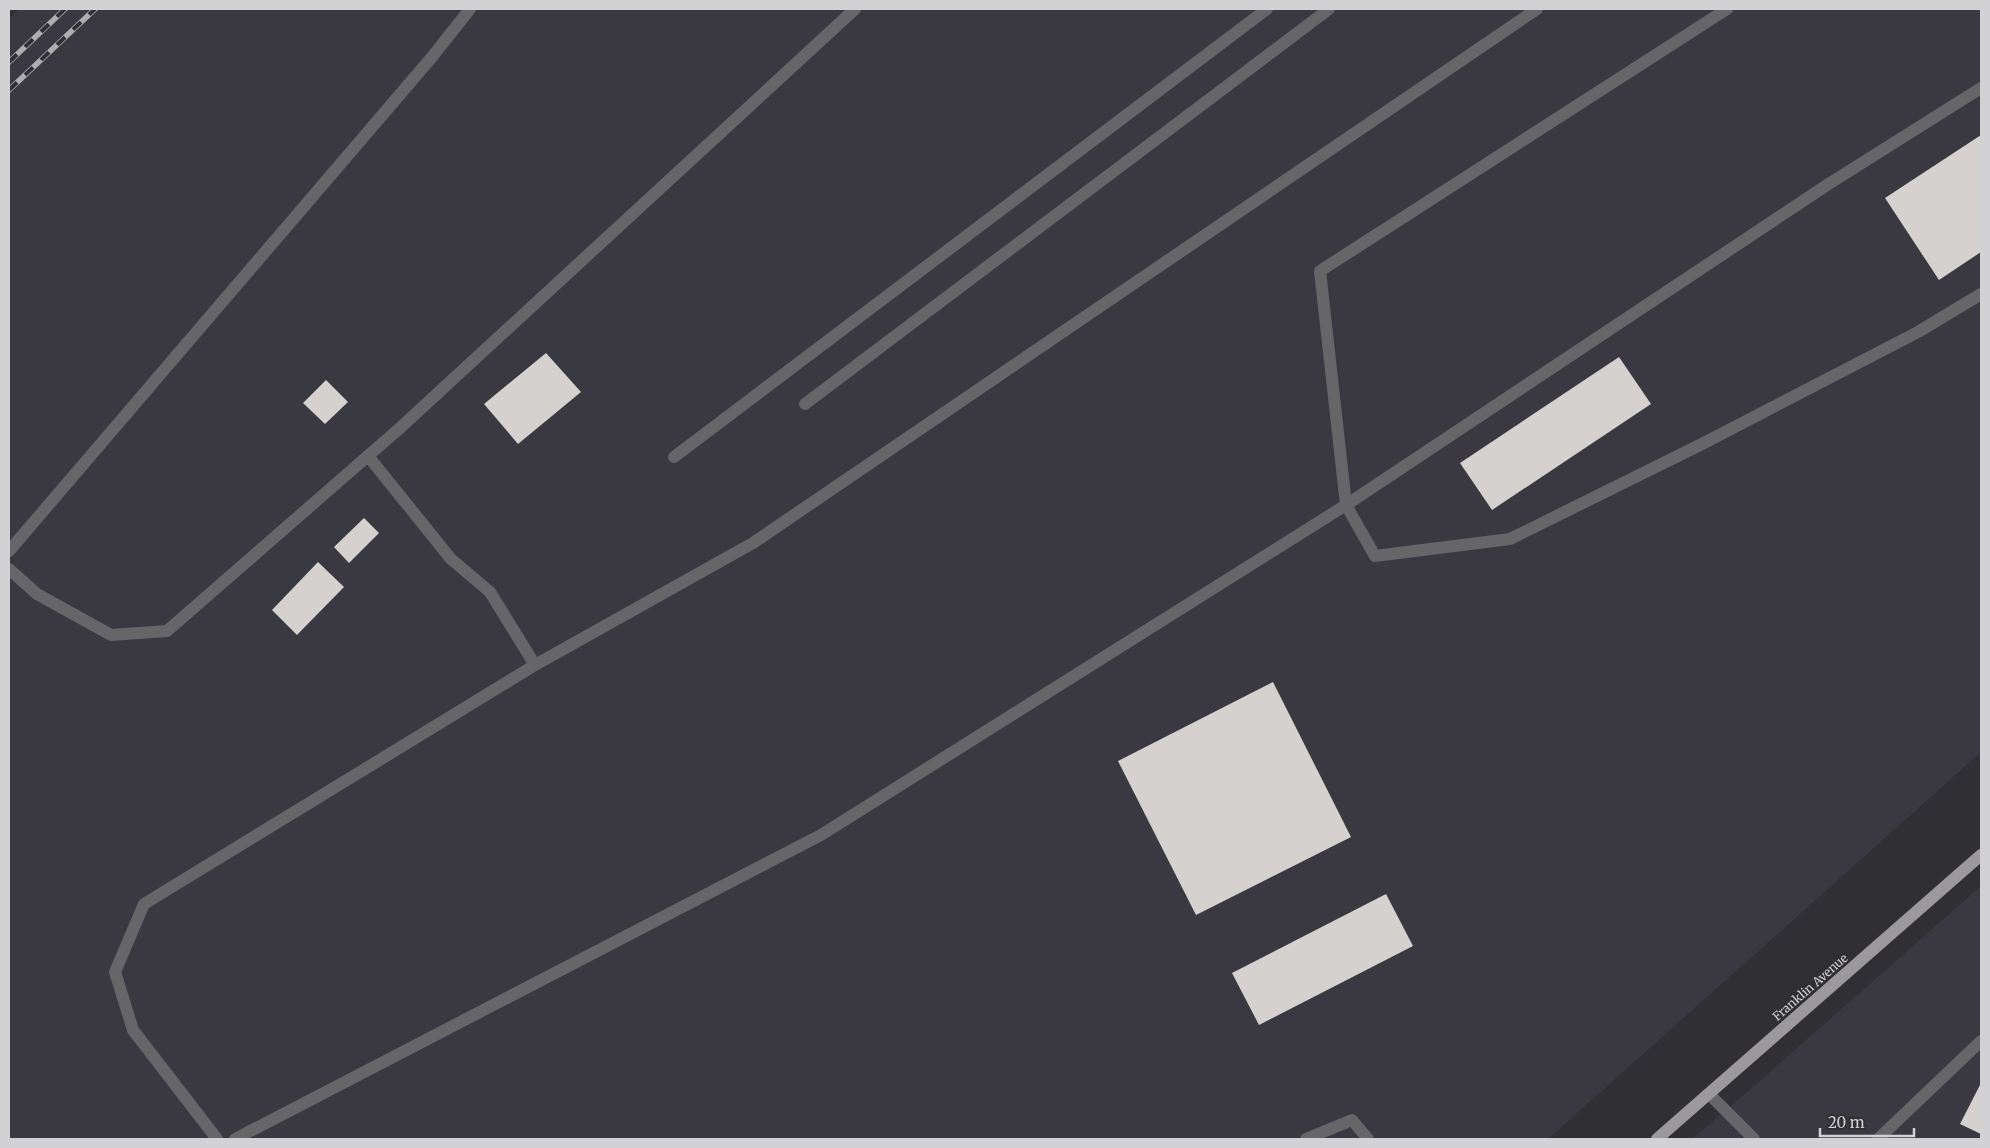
<svg xmlns="http://www.w3.org/2000/svg" width="1990" height="1148" font-family="Merriweather,serif">
  <style>
    .built { fill: #3a3942 }
    .building { fill: #d5d1ce }
    .lines { fill: none; stroke-linecap: round; stroke-linejoin: round }
    .minor { stroke: #666567; stroke-width: 12 }
    .major { stroke: #9b999c; stroke-width: 12 }
    .rail-casing { stroke: #aeaeb1; stroke-width: 5.5 }
    .rail { stroke: #302f33; stroke-width: 4; stroke-dasharray: 11; stroke-linecap: butt }
    .labels { text-anchor: middle; dominant-baseline: central; stroke-width: 5; stroke-linejoin: round; paint-order: stroke }
    .street-label { font-size: 12px; fill: #d2d2d4; stroke: #302f33 }
  </style>
  <rect width="100%" height="100%" fill="#302f33"/>
  <!-- built -->
  <g class="built">
    <polygon points="19,9 1981,9 1981,752 1548,1139 9,1139 9,18"/>
    <polygon points="1981,886 1981,1139 1692,1139 1753,1087"/>
  </g>
  <!-- building -->
  <g class="building">
    <polygon points="1981,135 1981,252 1939,280 1885,198"/>
    <polygon points="546,353 581,392 518,444 484,404"/>
    <polygon points="1619,357 1651,404 1492,510 1460,463"/>
    <polygon points="326,380 348,402 325,424 303,403"/>
    <polygon points="364,518 379,533 349,563 334,547"/>
    <polygon points="318,562 344,587 297,635 272,610"/>
    <polygon points="1273,682 1351,837 1196,915 1118,761"/>
    <polygon points="1386,894 1413,946 1259,1025 1232,973"/>
    <polygon points="1981,1083 1981,1134 1960,1124"/>
  </g>
  <g class="lines">
    <!-- minor -->
    <g class="minor">
      <polyline points="1727,9 1320,271 1346,505 1375,556 1510,539 1702,444 1918,332 1981,294"/>
      <polyline points="805,404 1329,9"/>
      <polyline points="368,456 451,559 490,592 535,665"/>
      <polyline points="674,457 1267,9"/>
      <polyline points="9,551 432,57 470,9"/>
      <polyline points="9,569 37,594 111,635 167,631 400,428 855,9"/>
      <polyline points="1709,1094 1754,1139"/>
      <polyline points="217,1139 133,1030 115,972 144,904 535,665 753,543 1537,9"/>
      <polyline points="235,1139 821,835 1346,505 1827,185 1981,88"/>
      <polyline points="1306,1139 1352,1120 1368,1139"/>
      <polyline points="1878,1139 1981,1041"/>
    </g>
    <!-- major -->
    <polyline class="major" points="1657,1139 1981,855"/>
    <defs>
      <g id="rail">
        <polyline points="9,62 65,9"/>
        <polyline points="9,90 95,9"/>
      </g>
    </defs>
    <!-- rail casing -->
    <use href="#rail" class="rail-casing"/>
    <!-- rail -->
    <use href="#rail" class="rail"/>
  </g>
  <g class="labels">
    <!-- street labels -->
    <g class="street-label">
      <text transform="translate(1810 987) rotate(-41)">Franklin Avenue</text>
    </g>
  </g>
  <!-- border -->
  <rect width="1990" height="1148" fill="none" stroke="#d2d2d4" stroke-width="20"/>
  <!-- scale -->
  <path d="M1820 1128v8h94v-8" fill="none" stroke="#d2d2d4" stroke-width="2.5"/>
  <text x="1828" y="1128" font-size="15" fill="#d2d2d4" stroke="#302f33" stroke-width="4" paint-order="stroke">20 m</text>
</svg>
